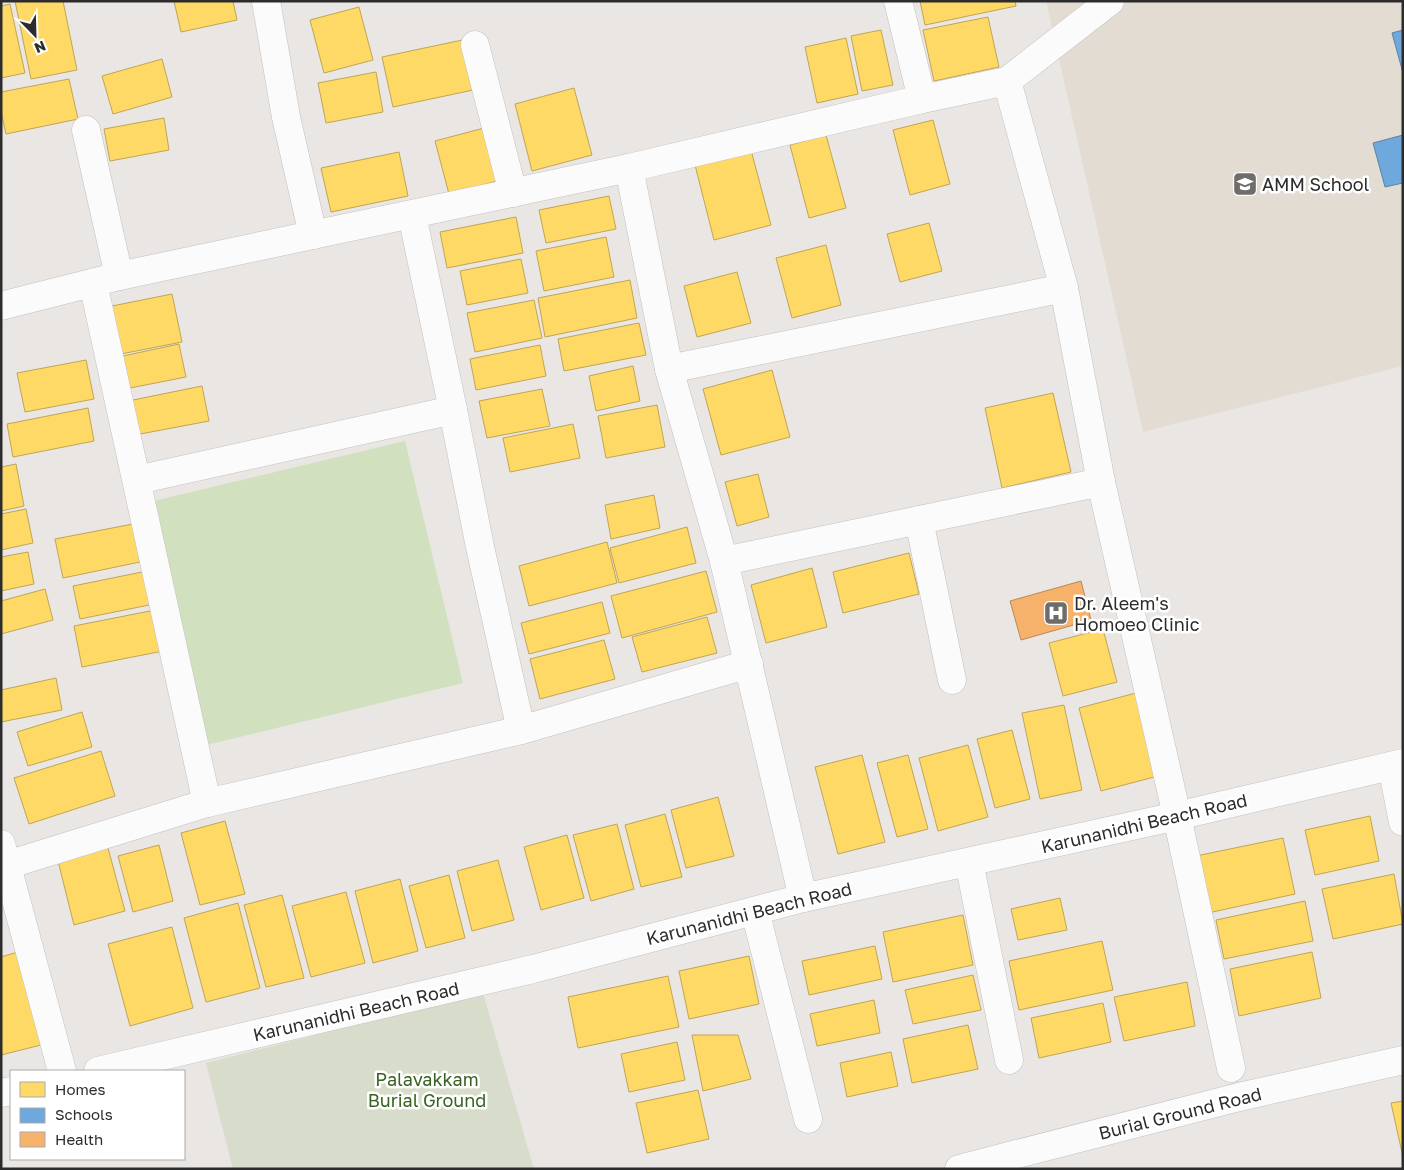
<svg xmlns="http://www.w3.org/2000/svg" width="1404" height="1170" font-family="'Golos Text',sans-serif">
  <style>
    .education { fill: #e3dcd2 }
    .green { fill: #d1e1bf }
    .cemetery { fill: #d8dccb }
    .homes { fill: #ffd966; stroke: #c0a555 }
    .schools { fill: #6fa8dc; stroke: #5b83a7 }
    .health { fill: #f6b26b; stroke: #b98a58 }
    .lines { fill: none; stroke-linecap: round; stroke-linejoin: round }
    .street-casing { stroke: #c2c1c1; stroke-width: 29 }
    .street { stroke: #fcfbfb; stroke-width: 28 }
    .labels { text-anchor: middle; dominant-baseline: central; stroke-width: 5; stroke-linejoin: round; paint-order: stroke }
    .poi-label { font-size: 18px; fill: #2c2c2c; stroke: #fff; text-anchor: start }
    .street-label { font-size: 18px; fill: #2c2c2c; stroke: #fff }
    .park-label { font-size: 18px; fill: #386322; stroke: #fff }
  </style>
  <rect width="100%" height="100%" fill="#e9e6e3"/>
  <!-- education -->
  <polygon class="education" points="1046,1 1403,1 1403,366 1143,432"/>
  <!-- green -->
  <polygon class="green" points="405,441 463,683 198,747 141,504"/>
  <!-- cemetery -->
  <polygon class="cemetery" points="483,993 534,1169 233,1169 206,1063"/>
  <!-- homes -->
  <g class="homes">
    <polygon points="15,1 63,1 77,70 31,79"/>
    <polygon points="174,1 233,1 237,20 181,32"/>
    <polygon points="920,1 1015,1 1016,6 925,25"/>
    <polygon points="10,4 25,73 1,78 1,6"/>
    <polygon points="359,7 373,60 324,73 310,20"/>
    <polygon points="988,17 999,67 934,81 923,30"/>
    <polygon points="881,30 893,85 862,91 851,36"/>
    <polygon points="846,38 858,94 817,103 805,47"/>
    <polygon points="467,39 478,89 393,107 382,57"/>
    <polygon points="162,59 172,97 113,114 102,76"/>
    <polygon points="376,72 383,112 326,123 318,83"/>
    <polygon points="69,79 78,119 6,134 1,111 1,92"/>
    <polygon points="574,88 592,155 532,171 515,104"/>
    <polygon points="164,118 169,150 110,161 104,129"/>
    <polygon points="933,120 950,184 910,195 893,130"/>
    <polygon points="484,128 497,181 449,194 435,141"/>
    <polygon points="826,135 846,208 809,218 790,145"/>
    <polygon points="751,150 771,225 714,240 695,165"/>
    <polygon points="399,152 408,196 331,212 321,168"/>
    <polygon points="609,196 616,229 546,243 539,210"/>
    <polygon points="516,217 523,253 447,268 440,232"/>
    <polygon points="929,223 942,271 900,282 887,234"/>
    <polygon points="606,237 614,277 544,291 536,251"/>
    <polygon points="826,245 841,305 792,318 776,258"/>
    <polygon points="521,259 528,293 467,305 460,271"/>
    <polygon points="737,272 751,323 697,337 684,286"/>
    <polygon points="630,280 637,318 545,337 538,298"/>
    <polygon points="172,294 182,342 121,354 112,306"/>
    <polygon points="534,300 542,338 475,352 467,313"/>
    <polygon points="639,323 646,355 564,371 558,339"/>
    <polygon points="179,344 186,377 130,388 123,356"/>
    <polygon points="540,345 546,376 476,390 470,359"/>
    <polygon points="86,360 94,399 25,412 17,373"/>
    <polygon points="633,366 640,401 596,411 589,376"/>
    <polygon points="772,370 790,437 721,455 703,389"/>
    <polygon points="202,386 209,421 135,435 128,401"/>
    <polygon points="542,389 550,426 487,438 479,401"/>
    <polygon points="1053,393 1071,472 1002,488 985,408"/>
    <polygon points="657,405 665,447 606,458 598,416"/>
    <polygon points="88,408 94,441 13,457 7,424"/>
    <polygon points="573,424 580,458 510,472 503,438"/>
    <polygon points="16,464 24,506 1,511 1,467"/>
    <polygon points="758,474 769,517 737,526 725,482"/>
    <polygon points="654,495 660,528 611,539 605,505"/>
    <polygon points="26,509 33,543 1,550 1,514"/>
    <polygon points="133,524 140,562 63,578 55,539"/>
    <polygon points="687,527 696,563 619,583 610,548"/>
    <polygon points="607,542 617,583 529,606 519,566"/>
    <polygon points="28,552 34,584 1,591 1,557"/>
    <polygon points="909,553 919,594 843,613 833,572"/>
    <polygon points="812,568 827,627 766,643 751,585"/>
    <polygon points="152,570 159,603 80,619 73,586"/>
    <polygon points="706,571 717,612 622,638 611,596"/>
    <polygon points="45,589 53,620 1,634 1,601"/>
    <polygon points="602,602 610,633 529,654 521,623"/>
    <polygon points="155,610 163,651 82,667 74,626"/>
    <polygon points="707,617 717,653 642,672 632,637"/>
    <polygon points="1103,629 1117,682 1063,696 1049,643"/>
    <polygon points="604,640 615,679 540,699 530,659"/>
    <polygon points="56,678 62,710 1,722 1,690"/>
    <polygon points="1136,693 1158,776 1101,791 1079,708"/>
    <polygon points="1064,705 1082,790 1040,799 1022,713"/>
    <polygon points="82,712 92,747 28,766 17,732"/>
    <polygon points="1012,730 1030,799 995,808 977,739"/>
    <polygon points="968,745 988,817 938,831 919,758"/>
    <polygon points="101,751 115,796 29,824 14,778"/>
    <polygon points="862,755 885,842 838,854 815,767"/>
    <polygon points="908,755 928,829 897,837 877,763"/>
    <polygon points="718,797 734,856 686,868 671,810"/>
    <polygon points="665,814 682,877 641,887 625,825"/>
    <polygon points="1370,816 1379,861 1315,875 1305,830"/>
    <polygon points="225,821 245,894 200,905 181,833"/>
    <polygon points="617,824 634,889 591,901 573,835"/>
    <polygon points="567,835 584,898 541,910 524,847"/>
    <polygon points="1283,838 1295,894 1208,913 1196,856"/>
    <polygon points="159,845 173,901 133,912 118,856"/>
    <polygon points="108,848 125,911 74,925 58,861"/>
    <polygon points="498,860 514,920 472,931 457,871"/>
    <polygon points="1394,874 1403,924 1333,939 1322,889"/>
    <polygon points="449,875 465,938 426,948 409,886"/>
    <polygon points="400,879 418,951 373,963 355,891"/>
    <polygon points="346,892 365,963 311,977 292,906"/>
    <polygon points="282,895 304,978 266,987 244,905"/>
    <polygon points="1060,898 1067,930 1018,940 1011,909"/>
    <polygon points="1305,901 1313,941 1224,959 1216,920"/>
    <polygon points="238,903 260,988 206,1002 184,918"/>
    <polygon points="963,915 973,965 893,982 883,932"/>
    <polygon points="172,927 193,1008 130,1026 108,944"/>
    <polygon points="1102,941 1113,990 1019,1010 1009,961"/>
    <polygon points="875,946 882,979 809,995 802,961"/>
    <polygon points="21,951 45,1044 1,1055 1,957"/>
    <polygon points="1312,952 1321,998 1239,1016 1230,969"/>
    <polygon points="749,956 759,1004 689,1019 679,971"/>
    <polygon points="973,975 981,1010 913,1024 905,990"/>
    <polygon points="668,976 679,1027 578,1048 568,997"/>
    <polygon points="1187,982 1195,1026 1124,1041 1114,997"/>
    <polygon points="874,1000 880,1033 817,1046 810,1014"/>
    <polygon points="1103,1003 1111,1042 1039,1058 1031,1018"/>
    <polygon points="968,1025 978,1069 912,1083 903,1039"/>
    <polygon points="692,1035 738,1035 751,1079 703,1091"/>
    <polygon points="677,1042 685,1080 629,1092 621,1054"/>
    <polygon points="891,1052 898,1086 847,1097 840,1063"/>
    <polygon points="698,1090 709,1139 647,1153 636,1103"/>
    <polygon points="1403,1101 1403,1157 1391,1103"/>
  </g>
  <!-- schools -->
  <g class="schools">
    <polygon points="1403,30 1403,73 1392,33"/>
    <polygon points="1403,135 1403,183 1385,187 1373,143"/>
  </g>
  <!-- health -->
  <polygon class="health" points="1081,581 1091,620 1021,640 1010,601"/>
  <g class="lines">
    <defs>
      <g id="street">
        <polyline points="266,1 286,117 313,235"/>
        <polyline points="898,1 922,99"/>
        <polyline points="475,45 513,193"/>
        <polyline points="1007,81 1064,288 1101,482 1177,816 1231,1068"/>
        <polyline points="86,130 119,276"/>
        <polyline points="629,168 669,369 724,561 803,898"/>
        <polyline points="412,215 453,410"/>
        <polyline points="93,283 207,803"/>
        <polyline points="1,306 119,276 629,168 922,99 1007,81 1110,1"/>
        <polyline points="669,369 1064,288"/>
        <polyline points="137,480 453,410 480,547 521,730"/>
        <polyline points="919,520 952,680"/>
        <polyline points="724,561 1101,482"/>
        <polyline points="1392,766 1403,822"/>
        <polyline points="1,844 62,1071"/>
        <polyline points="969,862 1009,1060"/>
        <polyline points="7,865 207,803 521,730 749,664"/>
        <polyline points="755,911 808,1119"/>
        <polyline points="98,1071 533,969 803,898 1177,816 1403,763"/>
        <polyline points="1,1093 11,1091"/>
        <polyline points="959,1169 1239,1097 1403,1060"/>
      </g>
    </defs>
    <!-- street casing -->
    <use href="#street" class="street-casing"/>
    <!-- street -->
    <use href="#street" class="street"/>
  </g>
  <!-- icons -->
  <defs>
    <symbol id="school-square" viewBox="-11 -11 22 22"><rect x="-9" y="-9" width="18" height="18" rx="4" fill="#6e6d6c" stroke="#fff"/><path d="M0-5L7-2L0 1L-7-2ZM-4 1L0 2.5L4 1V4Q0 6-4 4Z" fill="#fff"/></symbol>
    <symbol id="hospital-square" viewBox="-11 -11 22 22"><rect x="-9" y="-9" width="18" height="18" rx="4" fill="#6e6d6c" stroke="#fff"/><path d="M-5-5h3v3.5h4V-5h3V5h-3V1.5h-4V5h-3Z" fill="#fff"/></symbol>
  </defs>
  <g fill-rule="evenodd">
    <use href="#school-square" x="1231" y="170" width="28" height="28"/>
    <use href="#hospital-square" x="1042" y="599" width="28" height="28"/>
  </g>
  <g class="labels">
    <!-- poi labels -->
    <g class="poi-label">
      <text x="1262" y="184">AMM School</text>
      <text x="1074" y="603">Dr. Aleem's<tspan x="1074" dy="21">Homoeo Clinic</tspan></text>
    </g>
    <!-- street labels -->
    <g class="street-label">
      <text transform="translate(1144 823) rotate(-13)">Karunanidhi Beach Road</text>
      <text transform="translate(749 913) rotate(-14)">Karunanidhi Beach Road</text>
      <text transform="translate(356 1011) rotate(-13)">Karunanidhi Beach Road</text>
      <text transform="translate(1180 1113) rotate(-14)">Burial Ground Road</text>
    </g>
    <!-- park labels -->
    <g class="park-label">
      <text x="427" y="1079">Palavakkam<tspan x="427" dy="21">Burial Ground</tspan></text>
    </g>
  </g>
  <!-- border -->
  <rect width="1404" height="1170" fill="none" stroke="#2c2c2c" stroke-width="5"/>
  <!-- legend -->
  <rect x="10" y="1070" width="175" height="90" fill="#ffffff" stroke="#ababab"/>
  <rect x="20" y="1082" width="25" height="15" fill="#ffd966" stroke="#ababab"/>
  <text x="55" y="1095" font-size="15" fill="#2c2c2c">Homes</text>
  <rect x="20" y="1108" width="25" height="15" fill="#6fa8dc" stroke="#ababab"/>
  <text x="55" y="1120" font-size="15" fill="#2c2c2c">Schools</text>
  <rect x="20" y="1132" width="25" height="15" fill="#f6b26b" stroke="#ababab"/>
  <text x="55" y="1145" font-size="15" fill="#2c2c2c">Health</text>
  <!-- north arrow -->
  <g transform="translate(35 35) rotate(157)" stroke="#ffffff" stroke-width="4" paint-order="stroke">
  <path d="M0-4L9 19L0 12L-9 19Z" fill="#2c2c2c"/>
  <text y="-8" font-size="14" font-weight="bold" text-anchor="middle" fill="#2c2c2c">N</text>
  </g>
</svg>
